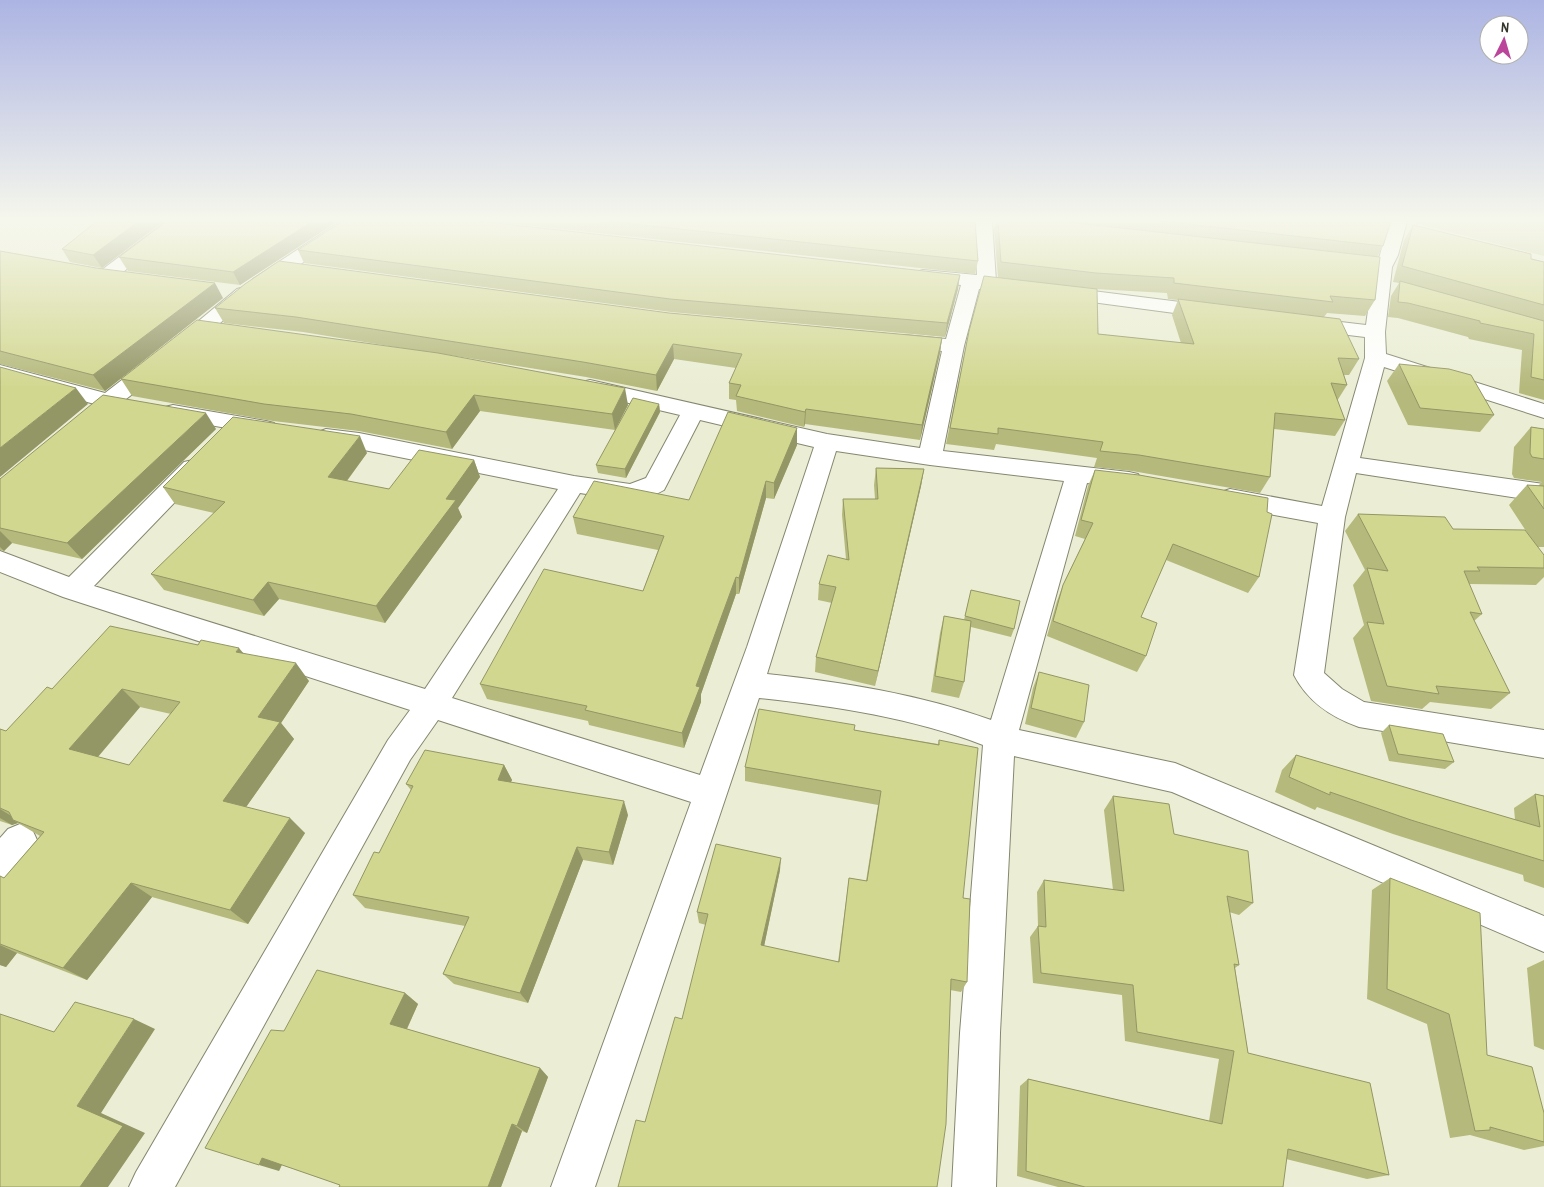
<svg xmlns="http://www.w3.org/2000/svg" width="1544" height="1187" font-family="'Archivo Narrow',sans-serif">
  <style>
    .green { fill: #cfd3a4 }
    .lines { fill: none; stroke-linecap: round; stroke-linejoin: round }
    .minor-casing { stroke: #858770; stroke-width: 2 }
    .minor { fill: #fff; fill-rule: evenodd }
    .wall { fill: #b5b97c; fill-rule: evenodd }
    .shaded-wall { fill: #939665 }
    .building { fill: #d2d790; stroke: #939665; fill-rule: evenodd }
  </style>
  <rect width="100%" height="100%" fill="#ebeed4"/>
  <!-- green -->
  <polygon class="green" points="1416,221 1544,221 1544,256 1415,223"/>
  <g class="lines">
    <defs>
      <g id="minor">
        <polygon points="167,221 187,221 113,280 106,282 99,280 97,276 99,272"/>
        <polygon points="341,221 361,221 358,225 267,287 260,289 253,287 250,283 253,279"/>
        <path d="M974,221H992L996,281L999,284L996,288L979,289L964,346L943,451L1129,472L1138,474L1141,480L1138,486L1129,488L1087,483L1019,730L1175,763L1544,916V952L1172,792L1014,756L1000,1033L996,1187H952L960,1033L983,745C912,718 834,706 759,698L595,1187H551L691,802L438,720L410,760L175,1187H129L136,1172L388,740L410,710L63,597L0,572V551L69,577L184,462L193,460L202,462L205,468L202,474L94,586L425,689L558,489L359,449L318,442L314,437L318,432L326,429L359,433L574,476L630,484L646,478L680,415L582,392L579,387L582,382L590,380L827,434L920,448L942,351L897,345L894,341L897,337L904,335L946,339L961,285L916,280L914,276L916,272L923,270L977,275ZM700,420L814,447L747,647L700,775L452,698L580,493C611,498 635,507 664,490ZM836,451L930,465L1064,481L991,720C919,694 842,682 767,674Z"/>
        <path d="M1389,221H1407L1398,255L1392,267L1385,332L1386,354L1544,404V418L1384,367L1360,458L1544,484V502L1356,473L1345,517L1324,673L1342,689L1364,702L1544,730V758L1359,727C1331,717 1308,702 1294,675L1318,523L1230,507L1221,504L1218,498L1221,492L1230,489L1322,506L1365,358V337L1307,330L1300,328L1297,324L1300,320L1307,318L1366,325L1374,267L1380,255Z"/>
        <polygon points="244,287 251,289 254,293 219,324 236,327 239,331 236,335 229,337 195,332 192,328 195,324 237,289"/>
        <polygon points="1061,287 1212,306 1219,308 1222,312 1219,316 1212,318 1054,297 1051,293 1054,289"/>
        <polygon points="157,358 165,359 168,364 165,369 117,406 109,408 0,378 0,365 105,393 149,359"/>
        <polygon points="173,405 266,421 274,423 278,428 274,433 266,435 165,417 162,412 165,407"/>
        <path d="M20,824L32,829L37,840C29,857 18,874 0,881V838L8,829Z"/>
      </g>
    </defs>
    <!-- minor casing -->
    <use href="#minor" class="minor-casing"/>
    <!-- minor -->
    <use href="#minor" class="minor"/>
  </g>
  <!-- wall -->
  <g class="wall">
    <polygon points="97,221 164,221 102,268 70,262 62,249"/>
    <polygon points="167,221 338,221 240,285 128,271 119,257"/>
    <polygon points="487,221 975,221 978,261 975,274"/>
    <path d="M996,221H1391L1383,246L1377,257L1375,300L1365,316L1327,313L1324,317L1359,359L1349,375H1344L1347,385L1337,401L1345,420L1335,436L1274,429L1270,477L1260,493L1132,471L1094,467L1097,458L996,444L994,450L946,444L969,331L998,277L994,229ZM1095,289L1167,293L1168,299L1178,300L1172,315L1181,343L1098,334Z"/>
    <polygon points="1413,225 1544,262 1544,400 1519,393 1522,350 1469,339 1468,337 1398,318 1388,317 1391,296 1399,283 1393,282 1404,240"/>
    <polygon points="298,250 958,289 945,337 671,312 304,263"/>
    <polygon points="0,251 223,298 105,391 0,364"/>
    <polygon points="215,308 669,313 942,338 940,353 920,440 805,424 804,427 737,411 736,400 729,399 729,383 736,368 674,359 657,391 586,377 443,354 628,405 615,430 480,411 452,449 359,431 273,421 132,396 121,379 432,353 303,332 224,323"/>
    <polygon points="1399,364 1494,415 1480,432 1408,425 1387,381"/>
    <polygon points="659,404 660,412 626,478 598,473 596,465"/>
    <polygon points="1531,427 1544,429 1544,547 1537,547 1544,555 1544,577 1536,585 1469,584 1482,614 1474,621 1510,693 1491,709 1430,702 1422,709 1371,701 1353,638 1364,625 1353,585 1365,570 1345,531 1358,514 1453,529 1528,534 1509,505 1527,485 1538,486 1542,482 1514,478 1512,474 1514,447"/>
    <polygon points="797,428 797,445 774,499 766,498 739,594 736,594 701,694 701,702 684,748 589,725 588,721 487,699 480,684 643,591 658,550 577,534 573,517 689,500"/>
    <polygon points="216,429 82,559 12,543 4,551 0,550 0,479"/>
    <polygon points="367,453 347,481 389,489 474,460 480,477 458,508 462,517 385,623 279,599 264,616 164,590 151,574 214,513 175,504 163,487"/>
    <polygon points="876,468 924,469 921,486 875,686 815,672 816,657 832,603 818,600 819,584 846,559 842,515 843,499 875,499 874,485"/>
    <polygon points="1095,470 1259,577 1248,593 1166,560 1141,617 1146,656 1137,672 1047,636 1057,601 1063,585 1085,539 1075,536 1088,486"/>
    <polygon points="971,590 1014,629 1011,637 971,627 964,682 959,698 931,692 940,633 944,616 964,620"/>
    <path d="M198,645L244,653L309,681L281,723L294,739L246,807L305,833L248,924L152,897L87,980L17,953L6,967L0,965V876L4,878L40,836L18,823L12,825L0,821V729L6,731L52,689ZM140,707L171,714L129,765L98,757Z"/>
    <polygon points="1039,672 1084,722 1076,738 1025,724 1033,688"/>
    <polygon points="1389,725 1454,762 1445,769 1389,761 1381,733"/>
    <polygon points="854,730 938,744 939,740 963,898 967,982 961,992 950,990 645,1122 682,1019 706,925 699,923 697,912 780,870 764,946 838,962 849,878 866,881 878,805 745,781 745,767"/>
    <polygon points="1296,755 1515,820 1514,808 1535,794 1544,796 1544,888 1524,881 1523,875 1393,834 1317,807 1315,810 1275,792 1282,770"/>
    <polygon points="504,765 512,780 510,783 628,815 613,865 583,860 528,1003 454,984 443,974 465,926 365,908 353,895 379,853 411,790 406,784"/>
    <polygon points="1113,796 1174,834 1253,903 1239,915 1229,912 1239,965 1235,968 1248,1053 1389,1175 1367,1179 1286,1159 1283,1187 1058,1187 1017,1176 1020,1086 1028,1079 1209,1121 1219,1059 1125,1041 1122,995 1033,983 1030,937 1038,926 1037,892 1044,880 1113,890 1104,810"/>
    <polygon points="1390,878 1487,1055 1544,1113 1544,1146 1524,1150 1470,1135 1450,1138 1427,1024 1367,999 1372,890"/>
    <polygon points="1544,960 1544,1050 1534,1046 1527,968"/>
    <polygon points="405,993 418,1004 407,1029 540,1068 548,1077 527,1133 522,1131 501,1187 339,1187 340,1185 282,1165 279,1171 284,1031"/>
  </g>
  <!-- shaded-wall -->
  <g class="shaded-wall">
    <polygon points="139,221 164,221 102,268 93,255"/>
    <polygon points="313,221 338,221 240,285 233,272"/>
    <polygon points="960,275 958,289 945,337 947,323"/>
    <polygon points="215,283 223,298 105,391 93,375"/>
    <polygon points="942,338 940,353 920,440 922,425"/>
    <polygon points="673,344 674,359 657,391 656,375"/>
    <polygon points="76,388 88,404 0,477 0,448"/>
    <polygon points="625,388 628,405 615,430 612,414"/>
    <polygon points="474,395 480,411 452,449 446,432"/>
    <polygon points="659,404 660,412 626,478 625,469"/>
    <polygon points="806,409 805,424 804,427 805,412"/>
    <polygon points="206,413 216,429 82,559 67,543"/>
    <polygon points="797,428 797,445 774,499 774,483"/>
    <polygon points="360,436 367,453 337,494 328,477"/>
    <polygon points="474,460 480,477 458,508 462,517 385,623 376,606 446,499"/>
    <polygon points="924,469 921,486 875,686 878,671"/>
    <polygon points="766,481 766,498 739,594 739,578"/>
    <polygon points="0,531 12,543 4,551 0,547"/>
    <polygon points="736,577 736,594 701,694 701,702 684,748 682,733 696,686"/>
    <polygon points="268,582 279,599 264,616 253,600"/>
    <polygon points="239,648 253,665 236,652"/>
    <polygon points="296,663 309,681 281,723 294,739 239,817 223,801 258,717"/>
    <polygon points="122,689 140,707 90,766 69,749"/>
    <polygon points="504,765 512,780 505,795 498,780"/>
    <polygon points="624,801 628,815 613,865 609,852"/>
    <polygon points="0,809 21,822 13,820 18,823 12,825 0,818"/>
    <polygon points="290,818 305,833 248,924 230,910"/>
    <polygon points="577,847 583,860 528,1003 520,993"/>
    <polygon points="781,858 780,870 762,956 761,945"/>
    <polygon points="131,883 152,897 87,980 63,968"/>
    <polygon points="0,945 17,953 6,967 0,965"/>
    <polygon points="405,993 418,1004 404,1035 390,1024"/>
    <polygon points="134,1019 155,1029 101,1113 145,1133 108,1187 80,1187 77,1106"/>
    <polygon points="540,1068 548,1077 527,1133 517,1126"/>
    <polygon points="512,1124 522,1131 501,1187 488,1187"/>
    <polygon points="262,1158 282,1164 279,1171 259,1165"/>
  </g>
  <!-- building -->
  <g class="building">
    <polygon points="97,221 139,221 93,255 62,249"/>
    <polygon points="167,221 313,221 233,272 119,257"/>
    <polygon points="343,221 478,221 960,275 947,323 670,299 298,250"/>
    <polygon points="605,221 975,221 978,261"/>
    <polygon points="998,221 1059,221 1380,257 1375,300 1330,296 1333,302 1174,283 1174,278 1096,273 1001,262"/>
    <polygon points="1161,221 1391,221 1383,246"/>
    <polygon points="1413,225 1531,254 1531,259 1544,262 1544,305 1402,266"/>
    <polygon points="0,251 96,268 215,283 93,375 0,351"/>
    <polygon points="279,261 669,313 942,338 922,425 806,409 805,412 736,396 741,385 729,383 742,354 673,344 656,375 583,362 296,317 215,308 245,284"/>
    <polygon points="984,276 1097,289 1098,334 1194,344 1178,299 1340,319 1359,359 1338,358 1347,385 1331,383 1345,420 1275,413 1270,477 1139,455 1100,451 1103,442 998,428 998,434 950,428 969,331"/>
    <polygon points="1400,281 1544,321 1544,380 1531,377 1534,334 1480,323 1480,321 1408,303 1398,302"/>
    <polygon points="197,320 438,353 625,388 612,414 474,395 446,432 351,414 264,404 121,379"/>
    <polygon points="1399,364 1449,369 1471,375 1494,415 1420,408"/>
    <polygon points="0,367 76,388 0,448"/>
    <polygon points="103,395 206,413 67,543 0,528 0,479"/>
    <polygon points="633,398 659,404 625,469 596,465"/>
    <polygon points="728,412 797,428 774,483 766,481 739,578 736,577 696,686 700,687 682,733 585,710 587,706 480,684 544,569 643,591 664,536 573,517 594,481 689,500"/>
    <polygon points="233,417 360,436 328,477 389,489 419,450 474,460 446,499 456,500 376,606 268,582 253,600 151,574 225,502 163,487"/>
    <polygon points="1531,427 1544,429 1544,459 1532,457 1530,453"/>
    <polygon points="876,468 924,469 878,671 816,657 836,587 819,584 828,555 849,560 843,499 878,499"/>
    <polygon points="1095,470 1139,475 1268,498 1267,512 1272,514 1259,577 1173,544 1141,617 1157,623 1146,656 1053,621 1063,585 1093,523 1081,520"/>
    <polygon points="1527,485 1544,486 1544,509"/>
    <polygon points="1358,514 1445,517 1453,529 1525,530 1544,555 1544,568 1477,567 1480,571 1464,571 1482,614 1470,612 1510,693 1436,686 1439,694 1387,686 1367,622 1384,624 1367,568 1388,571"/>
    <polygon points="971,590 1020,601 1014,629 965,616"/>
    <polygon points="944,616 971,621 964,682 935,676"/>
    <path d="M110,626L198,645L201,640L239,648L236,652L296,663L258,717L280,722L223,801L290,818L230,910L131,883L63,968L0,944V876L4,878L44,832L13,820L9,812L0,808V729L6,731L47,687L52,689ZM122,689L180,702L129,765L69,749Z"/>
    <polygon points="1039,672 1089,685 1084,722 1031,708"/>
    <polygon points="759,709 855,725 854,730 939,745 939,740 978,748 963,898 970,899 967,982 951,979 946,1124 937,1187 618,1187 636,1120 645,1122 675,1017 682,1019 708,914 697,912 716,844 781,858 761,945 839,962 849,878 867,881 881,791 745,767"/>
    <polygon points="1389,725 1443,734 1454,762 1398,754"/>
    <polygon points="425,750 504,765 498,780 624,801 609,852 577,847 520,993 443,974 469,917 353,895 374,852 379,853 413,786 406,784"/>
    <polygon points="1296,755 1540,827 1535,794 1544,796 1544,861 1411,820 1330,792 1330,795 1289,777"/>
    <polygon points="1113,796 1169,804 1174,834 1248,851 1253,903 1227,896 1239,965 1234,964 1248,1053 1370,1083 1389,1175 1288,1149 1283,1187 1085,1187 1026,1171 1028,1079 1222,1124 1234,1051 1137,1032 1133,985 1041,973 1038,926 1046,927 1044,880 1124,891"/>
    <polygon points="1390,878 1480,913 1487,1055 1532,1067 1544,1113 1544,1142 1490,1127 1490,1130 1475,1131 1449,1014 1387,989"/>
    <polygon points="317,970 405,993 390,1024 540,1068 517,1126 512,1124 488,1187 339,1187 340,1185 262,1158 259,1165 205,1148 271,1030 284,1031"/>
    <polygon points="75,1002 134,1019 77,1106 123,1126 80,1187 0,1187 0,1014 54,1032"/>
  </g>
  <!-- sky -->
  <linearGradient id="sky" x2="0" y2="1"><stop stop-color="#acb4e3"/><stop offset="0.57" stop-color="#f6f7ec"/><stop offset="1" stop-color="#f6f7ec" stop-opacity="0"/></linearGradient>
  <rect width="1544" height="387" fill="url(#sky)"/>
  <!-- north arrow -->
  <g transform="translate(1504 40) rotate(5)"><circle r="24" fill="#ffffff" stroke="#aeafab"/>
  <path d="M0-4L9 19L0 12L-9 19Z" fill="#bb459b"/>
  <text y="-8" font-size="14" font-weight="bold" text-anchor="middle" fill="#35362c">N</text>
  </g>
</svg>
